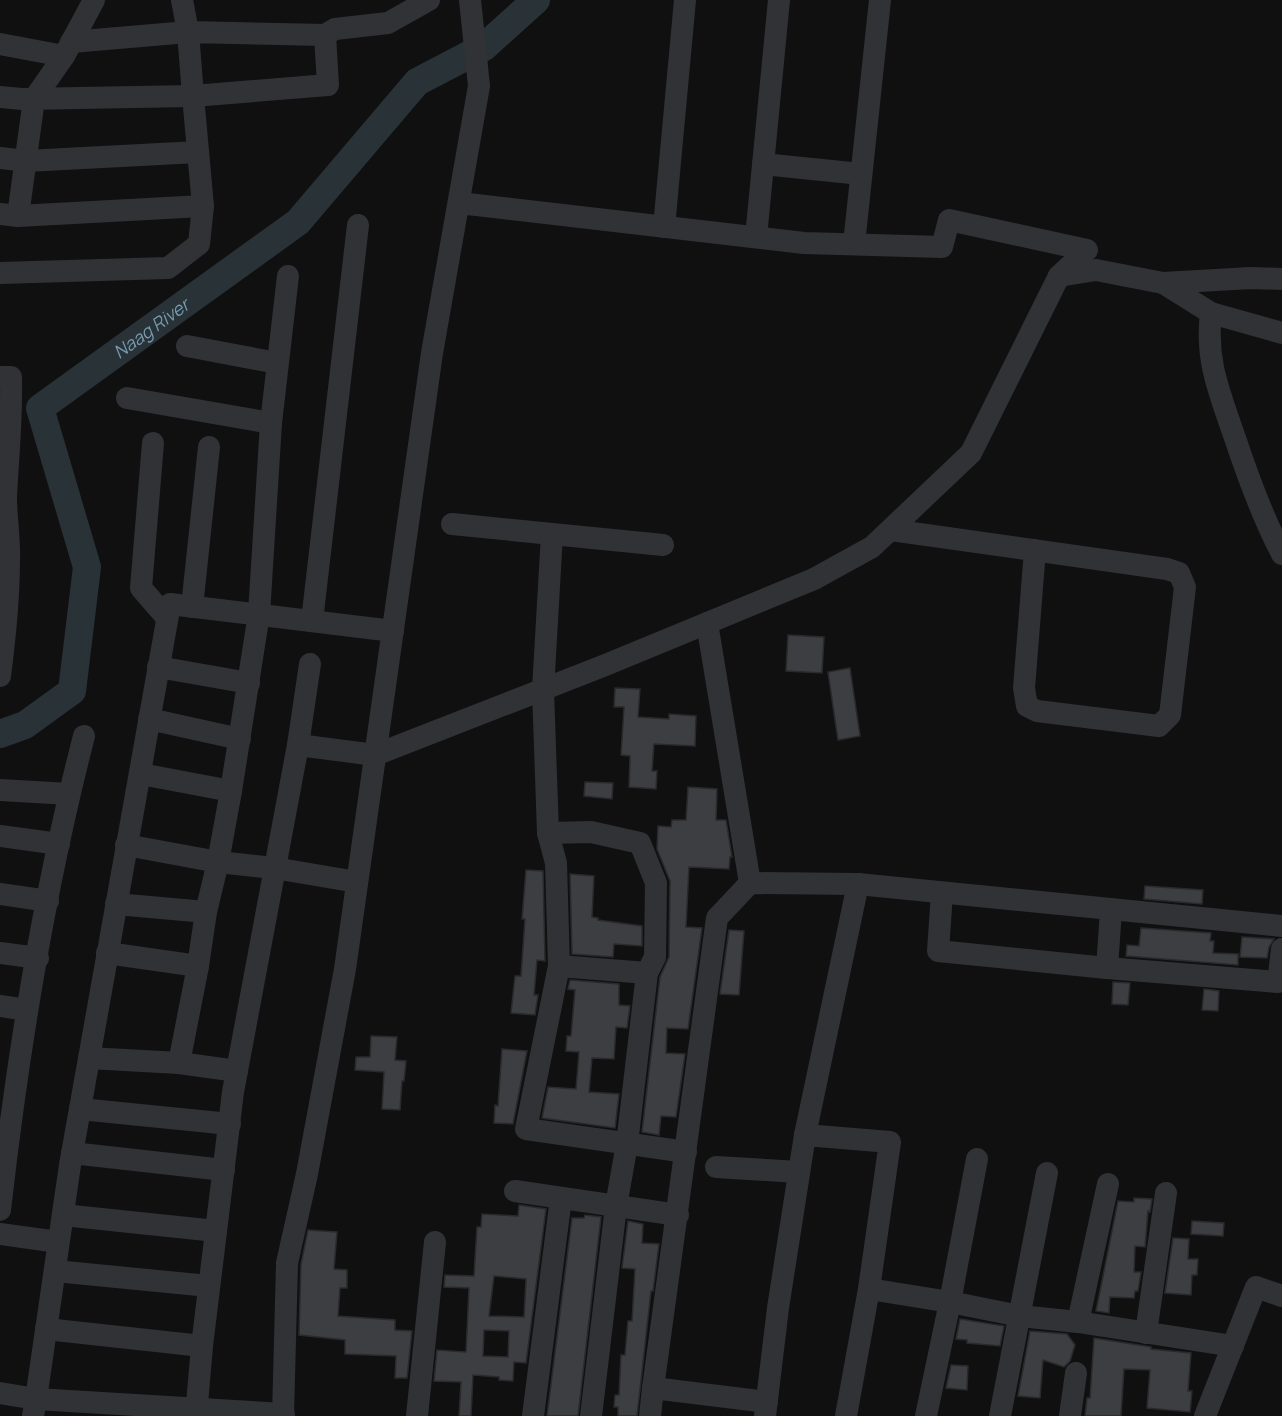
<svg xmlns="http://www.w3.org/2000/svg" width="1282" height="1416" font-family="Manrope,sans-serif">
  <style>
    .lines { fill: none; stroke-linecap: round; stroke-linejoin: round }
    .river { stroke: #283237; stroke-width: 28 }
    .building { fill: #3c3e41; stroke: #2a2a2d; stroke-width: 1.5; fill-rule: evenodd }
    .minor { stroke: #313236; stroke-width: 22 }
    .labels { text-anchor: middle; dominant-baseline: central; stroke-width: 6; stroke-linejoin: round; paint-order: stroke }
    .water-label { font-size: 18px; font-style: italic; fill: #769aaf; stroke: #0b0b0c }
  </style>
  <rect width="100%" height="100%" fill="#101011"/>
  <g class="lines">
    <!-- river -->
    <path class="river" id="s1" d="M0,734L25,725L72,691L87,567L40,408L298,222L417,82L484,47L536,0"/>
  </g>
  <!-- building -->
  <g class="building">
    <polygon points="788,635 824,637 822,673 786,671"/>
    <polygon points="850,668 860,736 838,740 828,672"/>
    <polygon points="615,688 640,689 638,717 669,719 669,714 696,716 695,746 654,744 652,771 657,771 656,789 629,787 630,756 621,755 624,707 614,707"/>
    <polygon points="585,782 613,783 612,799 584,796"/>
    <polygon points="688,787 717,789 716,820 726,820 732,857 730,857 729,869 689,867 686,927 702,928 688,1029 667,1028 666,1053 685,1054 676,1117 661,1116 659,1135 642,1132 660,977 669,957 670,881 657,849 658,826 671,827 672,820 686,820"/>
    <polygon points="526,870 543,871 545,961 537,960 534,995 538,995 535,1015 511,1013 515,976 521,976 525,919 522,919"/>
    <polygon points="570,874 594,876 592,917 598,918 598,920 642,926 642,946 614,944 613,957 572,954"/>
    <polygon points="1145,886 1203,890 1202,904 1144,899"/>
    <polygon points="1141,928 1211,933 1210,941 1214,941 1213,953 1238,954 1238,965 1126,956 1127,945 1139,946"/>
    <polygon points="729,930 744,931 739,995 720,994"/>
    <polygon points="1242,937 1274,939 1269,947 1267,958 1240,957"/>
    <polygon points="570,980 619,984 619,1005 630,1006 627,1028 616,1027 614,1059 592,1058 589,1092 619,1094 615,1128 542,1118 548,1087 576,1089 579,1052 566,1051 567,1036 571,1036 575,990 568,989"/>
    <polygon points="1113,982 1130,983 1128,1005 1112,1004"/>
    <polygon points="1204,989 1219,991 1218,1011 1202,1010"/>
    <polygon points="371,1036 397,1037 395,1060 406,1061 404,1081 402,1081 400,1110 382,1109 384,1072 355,1070 356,1057 370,1057"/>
    <polygon points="502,1049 527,1051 513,1124 494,1123 495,1105 498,1106"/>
    <polygon points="1134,1198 1152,1199 1150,1212 1148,1211 1145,1247 1135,1246 1134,1272 1141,1272 1138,1291 1135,1291 1134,1298 1110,1297 1109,1313 1096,1311 1118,1201 1134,1202"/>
    <path d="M519,1205L546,1209L526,1363L514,1362L513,1381L499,1380V1377L473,1375L471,1416H459L461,1382L434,1381L437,1350L466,1352L469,1288L444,1287L445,1275L474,1276L477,1227H481L482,1214L518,1216ZM494,1276L526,1279L524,1317L489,1316ZM484,1330L509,1331L508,1357L483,1356Z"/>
    <polygon points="585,1215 601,1217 578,1416 547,1416 572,1218 584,1218"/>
    <polygon points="628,1221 643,1224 642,1243 659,1244 653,1291 651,1291 637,1416 618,1416 618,1407 614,1407 615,1395 619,1395 621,1355 625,1355 628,1321 632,1321 635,1269 622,1268"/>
    <polygon points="1192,1221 1224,1223 1223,1236 1191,1234"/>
    <polygon points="308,1230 337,1232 334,1269 347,1270 347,1288 340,1288 338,1316 395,1320 395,1330 412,1331 407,1378 395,1378 396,1356 345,1354 345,1340 299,1335 301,1264"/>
    <polygon points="1173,1238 1189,1239 1188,1259 1198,1259 1197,1275 1192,1275 1191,1295 1165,1293"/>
    <polygon points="960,1319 1004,1326 1000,1346 967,1343 967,1340 956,1339"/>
    <polygon points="1030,1331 1067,1334 1075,1345 1070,1361 1064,1367 1043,1360 1040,1398 1018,1396"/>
    <polygon points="1094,1338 1151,1347 1151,1349 1191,1353 1188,1391 1192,1391 1190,1412 1147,1408 1150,1370 1124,1369 1121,1416 1085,1416 1087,1398 1090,1398"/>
    <polygon points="951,1365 968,1366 967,1390 946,1388"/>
  </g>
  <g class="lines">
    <!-- minor -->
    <g class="minor">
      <polyline points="71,42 188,32 182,0"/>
      <polyline points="0,44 64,56"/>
      <polyline points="0,97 22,99 193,96 188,32 325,35 335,29 388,23 429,0"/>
      <polyline points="0,158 26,161 198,152"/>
      <polyline points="763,164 861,174"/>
      <polyline points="0,214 18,216 203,206 193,96 328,85 325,35"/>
      <polyline points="18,216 34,99 64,56 94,0"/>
      <polyline points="664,227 685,0"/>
      <polyline points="756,237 779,0"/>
      <polyline points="854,244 880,0"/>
      <polyline points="0,273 168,268 199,244 203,206"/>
      <polyline points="1059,276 1096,270 1163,283 1251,278 1282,279"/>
      <path d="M1163,283L1211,313C1205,361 1220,394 1235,438C1248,477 1263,518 1282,554"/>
      <polyline points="1211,313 1282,333"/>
      <polyline points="187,346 277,363"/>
      <path d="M0,377H11C12,418 8,457 6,497C6,518 10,540 9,561C9,600 5,637 0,676"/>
      <polyline points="127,398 271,423"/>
      <polyline points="153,443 141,588 167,618"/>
      <polyline points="452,524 663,545"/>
      <path d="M891,530C983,543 1075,556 1167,569L1179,573L1185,587L1170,715L1159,726L1037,711L1027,706L1024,688L1035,550"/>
      <polyline points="552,534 543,690 548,833 556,863 559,966"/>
      <polyline points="192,607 209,447"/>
      <polyline points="312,621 358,225"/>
      <polyline points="707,623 750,883"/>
      <polyline points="158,667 249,683"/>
      <polyline points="149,719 240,739"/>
      <polyline points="298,745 310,664"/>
      <polyline points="141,774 231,791"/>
      <polyline points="0,790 69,794"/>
      <polyline points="548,833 591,832 640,843 656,883 655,957 647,973 627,1144 616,1206 591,1416"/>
      <polyline points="0,836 59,844"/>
      <polyline points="126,845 218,862 274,868 357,882"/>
      <polyline points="942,893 938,951 1107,968 1278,982 1282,949"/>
      <polyline points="0,894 48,901"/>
      <polyline points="116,904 206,912 218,862 231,791 259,614 271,423 288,276"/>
      <polyline points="0,953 38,958"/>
      <polyline points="107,953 198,966 179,1063 237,1071"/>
      <polyline points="198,966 206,912"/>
      <polyline points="1107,968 1111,910"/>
      <polyline points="647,973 559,966 526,1129 686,1152"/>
      <polyline points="0,1006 27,1010"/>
      <polyline points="89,1058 179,1063"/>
      <polyline points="80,1109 230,1124"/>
      <polyline points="805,1135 890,1142 869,1289 950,1302 977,1159"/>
      <polyline points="72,1153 224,1170"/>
      <polyline points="716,1167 799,1172"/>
      <polyline points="515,1191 678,1215"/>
      <path d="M0,1210C18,1051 44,891 84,736"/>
      <polyline points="63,1215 216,1231"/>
      <polyline points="0,1234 58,1242"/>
      <polyline points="55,1271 209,1286"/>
      <polyline points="1078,1322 1108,1184"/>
      <polyline points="46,1329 202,1346 233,1092 298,745 375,755 603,666 814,579 872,547 971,453 1059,276 1087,250 949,220 942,247 804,243 459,203"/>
      <polyline points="1146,1333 1166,1193"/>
      <polyline points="653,1388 717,918 750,883 858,884"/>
      <polyline points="0,1393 36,1399 70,1165 170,604 393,631"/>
      <polyline points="33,1416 36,1399 284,1414"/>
      <polyline points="196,1416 202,1346"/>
      <polyline points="283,1416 287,1263 307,1174 345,969 432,353 479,86 470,0"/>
      <polyline points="417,1416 435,1242"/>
      <polyline points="533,1416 561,1198"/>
      <polyline points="650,1416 653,1388 767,1402"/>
      <polyline points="765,1416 778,1308 805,1135 858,884 1282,926"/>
      <polyline points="846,1416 869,1289"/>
      <polyline points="926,1416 950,1302 1020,1316 1078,1322 1233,1346"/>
      <polyline points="1000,1416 1047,1173"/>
      <polyline points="1070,1416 1076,1373"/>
      <polyline points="1205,1416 1256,1287 1282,1296"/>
    </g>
  </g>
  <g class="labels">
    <!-- water labels -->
    <g class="water-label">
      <text stroke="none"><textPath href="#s1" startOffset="512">Naag River</textPath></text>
    </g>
  </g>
</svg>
